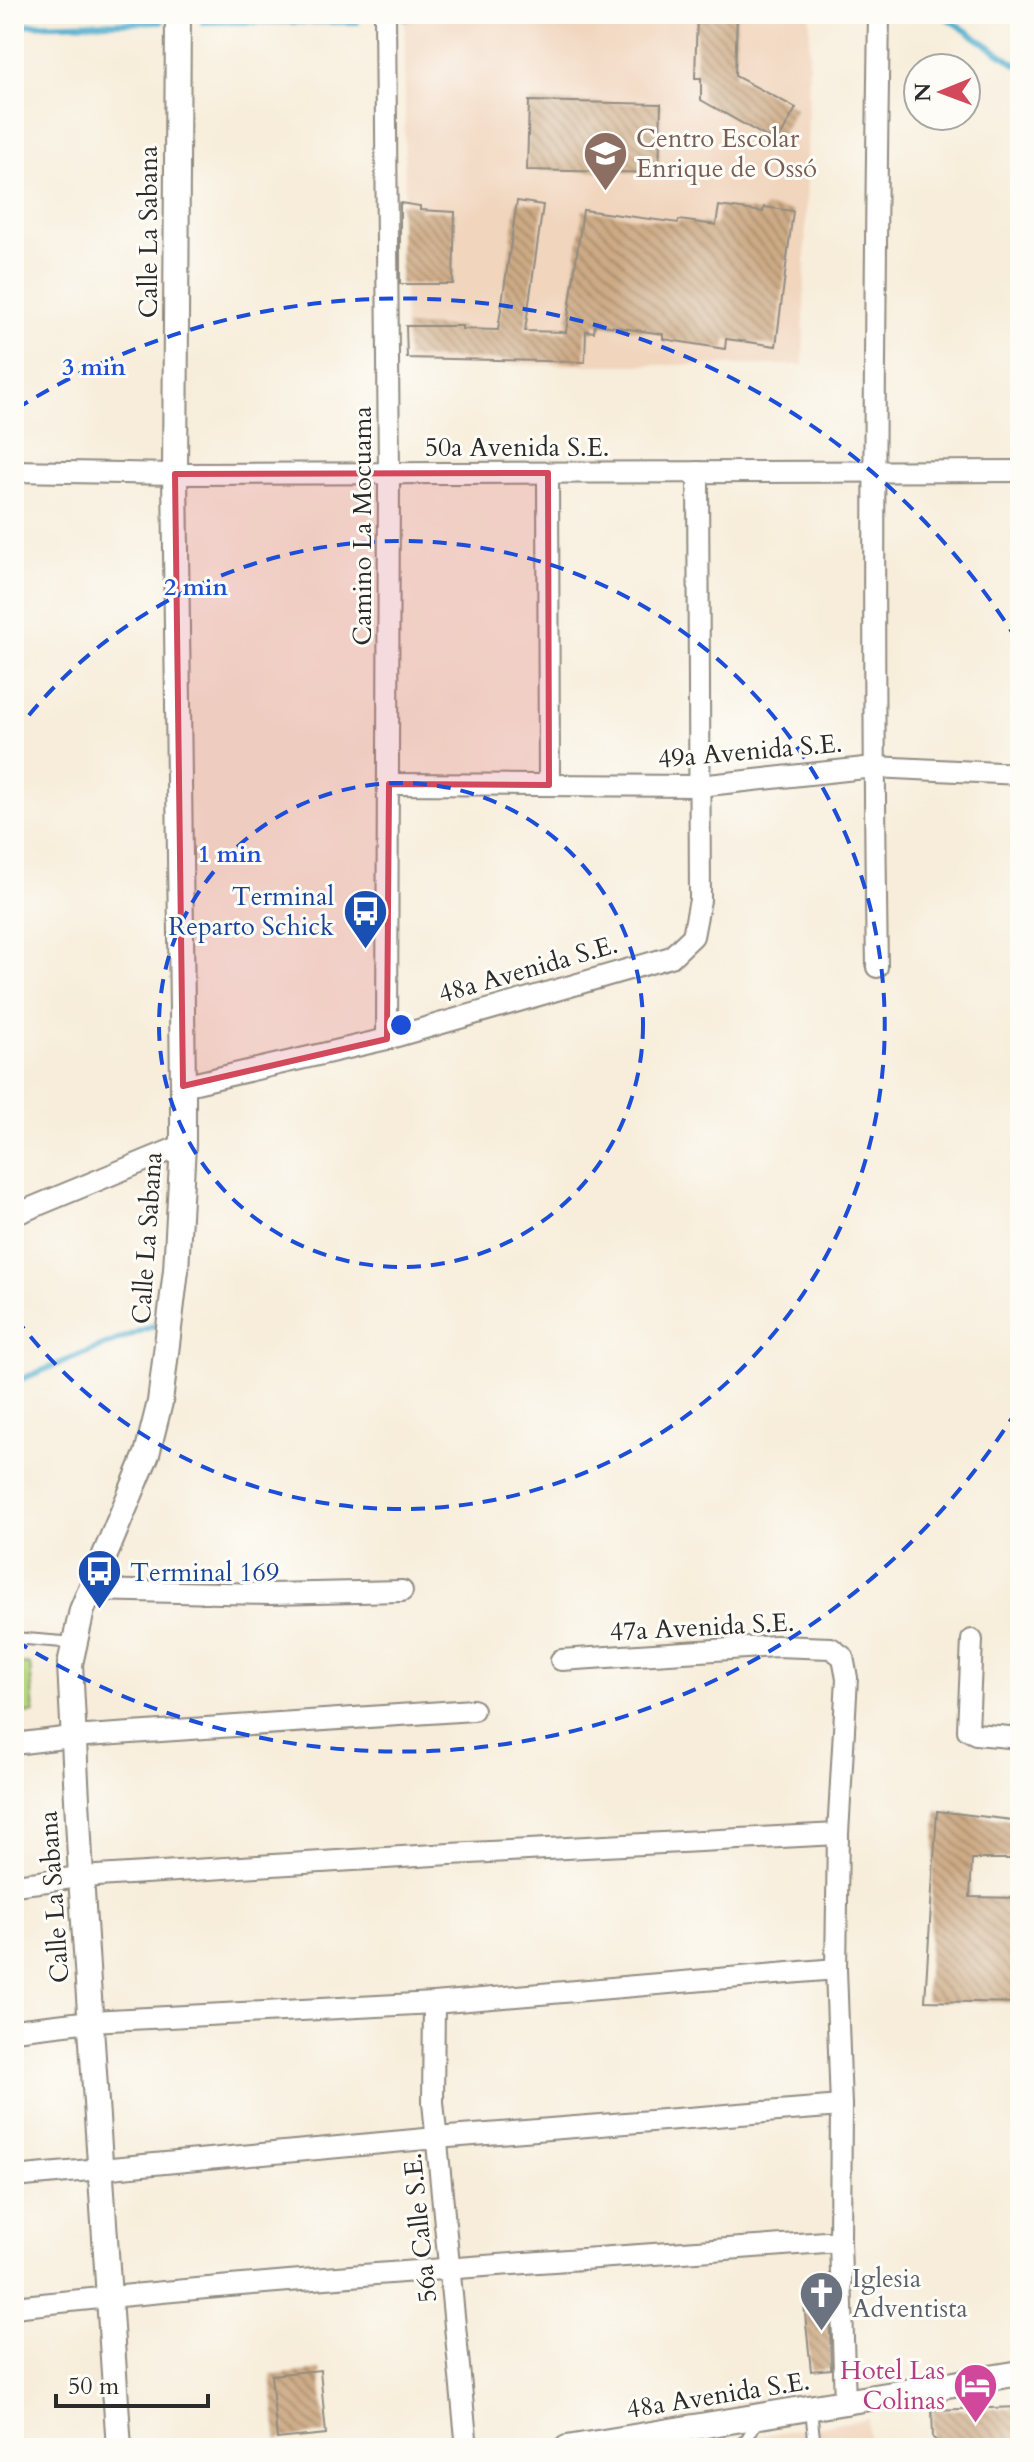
<svg xmlns="http://www.w3.org/2000/svg" width="1034" height="2462" font-family="Cardo,serif">
  <style>
    .built { fill: #f1d5bd }
    .green { fill: #b5d67e; stroke: #708054; stroke-width: 2 }
    .lines { fill: none; stroke-linecap: round; stroke-linejoin: round }
    .stream { stroke: #4daccc; stroke-width: 6 }
    .building { fill: url(#building-back-hatch) }
    .service-casing { stroke: #918c82; stroke-width: 14 }
    .minor-casing { stroke: #918c82; stroke-width: 24 }
    .tertiary-casing { stroke: #918c82; stroke-width: 28 }
    .service { stroke: #fff; stroke-width: 10 }
    .minor { stroke: #fff; stroke-width: 20 }
    .tertiary { stroke: #fff; stroke-width: 24 }
    .marked { fill: #d1495b; fill-opacity: 0.2; stroke: #d1495b; stroke-width: 6; stroke-linejoin: round }
    .ring { fill: none; stroke: #1d4ed8; stroke-width: 4; stroke-dasharray: 14 10 }
    .labels { text-anchor: middle; dominant-baseline: central; stroke-width: 6; stroke-linejoin: round; paint-order: stroke }
    .education-label { font-size: 26px; fill: #785e54; stroke: #fdfcf7; text-anchor: start }
    .street-label { font-size: 26px; fill: #2b2b2b; stroke: #fdfcf7 }
    .transit-label { font-size: 26px; fill: #164399; stroke: #fdfcf7; text-anchor: end }
    .worship-label { font-size: 26px; fill: #5b616d; stroke: #fdfcf7; text-anchor: start }
    .hotel-label { font-size: 26px; fill: #b23c85; stroke: #fdfcf7; text-anchor: end }
    .centre { fill: #1d4ed8; stroke: #fdfcf7; stroke-width: 4 }
    .ring-label { font-size: 24px; text-anchor: middle; font-weight: bold; fill: #1d4ed8; stroke: #fdfcf7; stroke-width: 6; stroke-linejoin: round; paint-order: stroke }
  </style>
  <defs>
    <pattern id="building-back-hatch" width="6" height="6" patternUnits="userSpaceOnUse" patternTransform="scale(2)"><rect width="6" height="6" fill="#cdaa85"/><path d="M-1 5l2 2M0 0l6 6M5-1l2 2" fill="none" stroke="#a78b6d"/></pattern>
  </defs>
  <rect width="100%" height="100%" fill="#fdfcf7"/>
  <filter id="ink" filterUnits="userSpaceOnUse"><feTurbulence type="fractalNoise" baseFrequency=".0125" numOctaves="2"/><feDisplacementMap in="SourceGraphic" scale="16" xChannelSelector="R" yChannelSelector="G"/><feConvolveMatrix kernelMatrix="1 2 1 2 8 2 1 2 1" color-interpolation-filters="sRGB"/></filter>
  <filter id="wash" filterUnits="userSpaceOnUse"><feTurbulence type="fractalNoise" baseFrequency=".006" numOctaves="4" result="noise"/><feDisplacementMap in="SourceGraphic" scale="32" xChannelSelector="R" yChannelSelector="G"/><feGaussianBlur stdDeviation="1.8" result="paint"/><feColorMatrix in="noise" values="0 0 0 0 0 0 0 0 0 0 0 0 0 0 0 0 0 1.4 0 .05"/><feComposite in="paint" operator="in"/></filter>
  <g filter="url(#wash)">
    <rect width="100%" height="100%" fill="#f7edda"/>
    <!-- built -->
    <g class="built">
      <polygon points="424,14 810,14 803,365 404,365 405,19"/>
      <polygon points="868,2419 869,2448 678,2448"/>
    </g>
    <!-- green -->
    <polygon class="green" points="30,1664 34,1713 14,1714 14,1665"/>
    <g class="lines">
      <!-- stream -->
      <g class="stream">
        <polyline points="941,14 1020,67"/>
        <polyline points="405,19 421,14"/>
        <polyline points="203,22 357,22"/>
        <polyline points="14,25 161,22"/>
        <polyline points="14,1382 155,1325"/>
      </g>
    </g>
    <g id="blocks">
      <!-- building -->
      <g class="building">
        <polygon points="697,14 737,14 735,76 796,108 777,143 701,100 701,78 695,78"/>
        <polygon points="529,101 661,104 659,173 527,170"/>
        <polygon points="517,201 543,205 525,331 566,332 583,210 678,223 679,220 716,225 719,206 763,212 764,207 793,211 776,346 726,339 725,349 663,339 663,334 595,324 594,332 586,331 585,362 407,358 406,326 462,326 462,329 498,330"/>
        <polygon points="400,203 420,206 420,210 455,212 453,284 400,284"/>
        <polygon points="937,1811 1020,1821 1020,1859 972,1859 970,1897 1020,1898 1020,2003 925,2001"/>
        <polygon points="829,2292 831,2369 811,2371 803,2295"/>
        <polygon points="320,2370 326,2434 277,2439 271,2375"/>
        <polygon points="1020,2407 1020,2448 947,2448 933,2438 932,2410"/>
      </g>
    </g>
  </g>
  <g filter="url(#ink)">
    <use href="#blocks" fill-opacity="0" stroke="#918c82" stroke-width="2"/>
    <g class="lines">
      <defs>
        <g id="service">
          <polyline points="14,1638 75,1643"/>
          <polyline points="811,2409 815,2448"/>
          <polyline points="734,2448 746,2440 758,2420"/>
        </g>
        <g id="minor">
          <polyline points="385,14 389,473 387,1039"/>
          <polyline points="14,471 175,474 1020,471"/>
          <polyline points="548,473 549,785"/>
          <polyline points="389,784 699,786 874,767 1020,774"/>
          <path d="M877,967C872,649 874,332 879,14"/>
          <polyline points="183,1086 387,1039 671,957 693,936 700,900 698,472"/>
          <polyline points="14,1215 183,1145"/>
          <polyline points="90,1590 270,1594 402,1591"/>
          <polyline points="972,1640 968,1730 976,1734 1020,1738"/>
          <polyline points="561,1660 776,1646 831,1648 843,1657 847,1678 838,1834 836,1969 841,2106 840,2241 845,2404"/>
          <polyline points="14,1744 72,1737 473,1710"/>
          <polyline points="14,1885 81,1877 450,1854 838,1834"/>
          <polyline points="434,2003 433,2102 467,2448"/>
          <polyline points="14,2030 91,2021 434,2003 836,1969"/>
          <polyline points="14,2177 436,2138 841,2106"/>
          <path d="M14,2307C288,2277 564,2261 840,2241"/>
        </g>
        <g id="tertiary">
          <polyline points="119,2448 81,1877 70,1664 82,1610 147,1454 160,1402 176,1270 183,1145 183,1086 175,474 178,14"/>
          <polyline points="567,2448 1020,2373"/>
        </g>
      </defs>
      <!-- service casing -->
      <use href="#service" class="service-casing"/>
      <!-- minor casing -->
      <use href="#minor" class="minor-casing"/>
      <!-- tertiary casing -->
      <use href="#tertiary" class="tertiary-casing"/>
      <!-- service -->
      <use href="#service" class="service"/>
      <!-- minor -->
      <use href="#minor" class="minor"/>
      <!-- tertiary -->
      <use href="#tertiary" class="tertiary"/>
    </g>
  </g>
  <!-- marked area -->
  <path class="marked" d="M548,473L549,785L389,784L387,1039L183,1086L175,474Z"/>
  <!-- distance rings -->
  <g class="ring">
    <circle cx="401" cy="1025" r="242"/>
    <path d="M14 734A484 484 0 1 1 14 1316"/>
    <path d="M1017 1410A726 726 0 0 1 16 1641M16 409A726 726 0 0 1 1017 640"/>
  </g>
  <!-- icons -->
  <defs>
    <symbol id="school-pin" viewBox="-11 -11 22 30"><path d="M0 17L-7.5 6A9.5 9.5 0 1 1 7.5 6Z" fill="#8d6e63" stroke="#fdfcf7"/><path d="M0-5L7-2L0 1L-7-2ZM-4 1L0 2.5L4 1V4Q0 6-4 4Z" fill="#fff"/></symbol>
    <symbol id="bus-pin" viewBox="-11 -11 22 30"><path d="M0 17L-7.5 6A9.5 9.5 0 1 1 7.5 6Z" fill="#1a4fb4" stroke="#fdfcf7"/><path d="M-5-6H5V4H4V6H2V4H-2V6H-4V4H-5ZM-3.5-4V0h7V-4ZM-3.5 1.2v1.5H-2V1.2ZM2 1.2v1.5H3.5V1.2Z" fill="#fff"/></symbol>
    <symbol id="church-pin" viewBox="-11 -11 22 30"><path d="M0 17L-7.5 6A9.5 9.5 0 1 1 7.5 6Z" fill="#6b7280" stroke="#fdfcf7"/><path d="M-1.2-6h2.4v3.5h3.3v2.4h-3.3V6h-2.4V-.1h-3.3v-2.4h3.3Z" fill="#fff"/></symbol>
    <symbol id="hotel-pin" viewBox="-11 -11 22 30"><path d="M0 17L-7.5 6A9.5 9.5 0 1 1 7.5 6Z" fill="#d1479c" stroke="#fdfcf7"/><path d="M-6-4.5h1.5V1H6V5H4.5V3h-9V5H-6ZM-4 0a1.8 1.8 0 1 1 3.6 0ZM.5 0V-2.5h3Q6-2.5 6 0Z" fill="#fff"/></symbol>
  </defs>
  <g fill-rule="evenodd">
    <use href="#school-pin" x="580" y="128" width="51" height="69"/>
    <use href="#bus-pin" x="340" y="886" width="51" height="69"/>
    <use href="#bus-pin" x="74" y="1546" width="51" height="69"/>
    <use href="#church-pin" x="796" y="2268" width="51" height="69"/>
    <use href="#hotel-pin" x="950" y="2360" width="51" height="69"/>
  </g>
  <g class="labels">
    <!-- education labels -->
    <g class="education-label">
      <text x="636" y="138">Centro Escolar<tspan x="636" dy="30">Enrique de Ossó</tspan></text>
    </g>
    <!-- street labels -->
    <g class="street-label">
      <text transform="translate(148 232) rotate(-90)">Calle La Sabana</text>
      <text x="517" y="447">50a Avenida S.E.</text>
      <text transform="translate(362 526) rotate(-90)">Camino La Mocuama</text>
      <text transform="translate(750 751) rotate(-5)">49a Avenida S.E.</text>
      <text transform="translate(528 969) rotate(-16)">48a Avenida S.E.</text>
      <text transform="translate(147 1238) rotate(-86)">Calle La Sabana</text>
      <text transform="translate(702 1627) rotate(-3)">47a Avenida S.E.</text>
      <text transform="translate(54 1897) rotate(-94)">Calle La Sabana</text>
      <text transform="translate(420 2228) rotate(-96)">56a Calle S.E.</text>
      <text transform="translate(718 2395) rotate(-9)">48a Avenida S.E.</text>
    </g>
    <!-- transit labels -->
    <g class="transit-label">
      <text x="334" y="896">Terminal<tspan x="334" dy="30">Reparto Schick</tspan></text>
      <text x="130" y="1572" text-anchor="start">Terminal 169</text>
    </g>
    <!-- worship labels -->
    <g class="worship-label">
      <text x="852" y="2278">Iglesia<tspan x="852" dy="30">Adventista</tspan></text>
    </g>
    <!-- hotel labels -->
    <g class="hotel-label">
      <text x="945" y="2370">Hotel Las<tspan x="945" dy="30">Colinas</tspan></text>
    </g>
  </g>
  <circle cx="401" cy="1025" r="12" class="centre"/>
  <g class="ring-label">
    <text x="94" y="375">3 min</text>
    <text x="196" y="595">2 min</text>
    <text x="230" y="862">1 min</text>
  </g>
  <!-- margin -->
  <rect width="1034" height="2462" fill="none" stroke="#fdfcf7" stroke-width="48"/>
  <!-- north arrow -->
  <g transform="translate(942 92) rotate(269)"><circle r="38" fill="#fdfcf7" stroke="#a9a8a5" stroke-width="2"/>
  <path d="M0-6L14 30L0 20L-14 30Z" fill="#d1495b"/>
  <text y="-12" font-size="22" font-weight="bold" text-anchor="middle" fill="#2b2b2b">N</text>
  </g>
  <!-- scale -->
  <path d="M56 2394v12h152v-12" fill="none" stroke="#2b2b2b" stroke-width="4"/>
  <text x="68" y="2394" font-size="24" fill="#2b2b2b" stroke="#fdfcf7" stroke-width="6" paint-order="stroke">50 m</text>
</svg>
